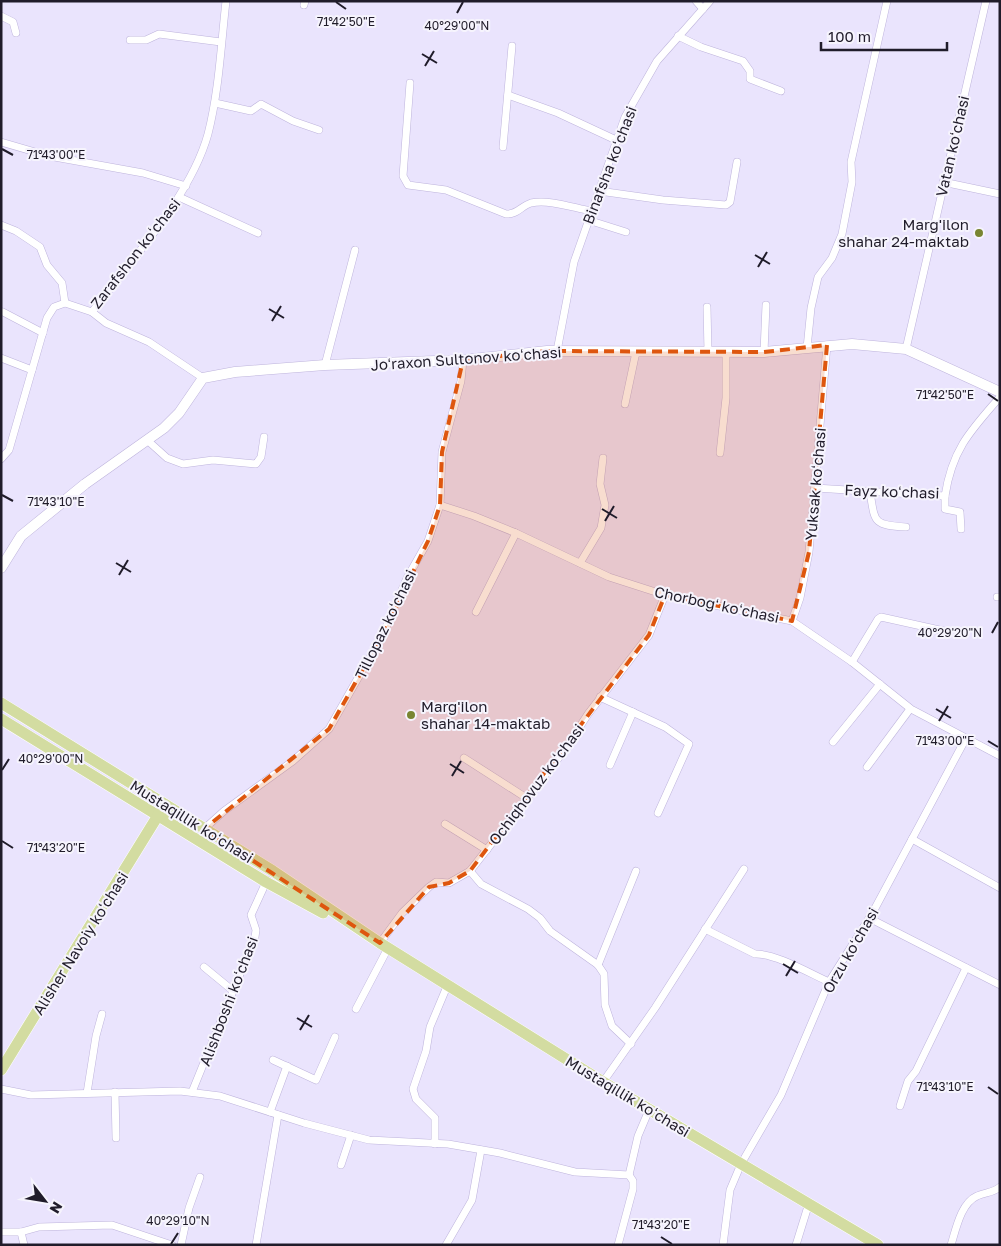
<svg xmlns="http://www.w3.org/2000/svg" width="1001" height="1246" font-family="'Golos Text',sans-serif">
  <style>
    .lines { fill: none; stroke-linecap: round; stroke-linejoin: round }
    .street-casing { stroke: #beb4dc; stroke-width: 8 }
    .secondary-casing { stroke: #beb4dc; stroke-width: 11 }
    .primary-casing { stroke: #fff; stroke-width: 12 }
    .street { stroke: #fff; stroke-width: 7 }
    .secondary { stroke: #fff; stroke-width: 10 }
    .primary { stroke: #d3dca1; stroke-width: 11 }
    .marked { fill: #de560e; fill-opacity: 0.2; stroke: #de560e; stroke-width: 4; stroke-dasharray: 10 6; stroke-linejoin: round }
    .ticks { fill: none; stroke: #201c2a; stroke-width: 2 }
    .poi-dot { fill: #798532; stroke: #f6f4fd; stroke-width: 2 }
    .labels { text-anchor: middle; dominant-baseline: central; stroke-width: 4; stroke-linejoin: round; paint-order: stroke }
    .street-label { font-size: 15px; fill: #201c2a; stroke: #f6f4fd }
    .poi-label { font-size: 15px; fill: #201c2a; stroke: #f6f4fd; text-anchor: end }
    .ticks-label { font-size: 12px; text-anchor: middle; fill: #201c2a; stroke: #f6f4fd; stroke-width: 4; stroke-linejoin: round; paint-order: stroke }
  </style>
  <rect width="100%" height="100%" fill="#eae4fd"/>
  <g class="lines">
    <defs>
      <g id="street">
        <polyline points="696,1 703,9"/>
        <polyline points="304,5 305,1"/>
        <polyline points="1,16 13,22 16,33"/>
        <polyline points="678,36 701,47 743,61 750,71 750,79 781,91"/>
        <polyline points="130,40 146,40 159,34 221,42"/>
        <path d="M410,83L403,176L408,185L446,190L506,214C517,215 521,206 531,203C549,199 574,208 591,211"/>
        <polyline points="508,95 558,113 616,140"/>
        <polyline points="215,103 251,111 261,104 293,121 319,130"/>
        <polyline points="1,142 49,156 143,173 186,186"/>
        <polyline points="503,147 512,46"/>
        <polyline points="943,182 1000,194"/>
        <polyline points="599,191 663,200 726,205 730,202 737,162"/>
        <polyline points="179,197 258,233"/>
        <polyline points="588,220 626,232"/>
        <polyline points="1,225 16,231 40,247 47,265 62,283 65,303"/>
        <polyline points="707,307 708,352"/>
        <polyline points="3,312 43,333"/>
        <path d="M92,312C131,260 191,196 208,134C219,91 221,45 226,1"/>
        <polyline points="807,348 811,308 818,277 832,258 842,234 852,182 851,162 887,1"/>
        <polyline points="906,349 986,1"/>
        <polyline points="557,351 574,262 625,117 657,61 710,1"/>
        <polyline points="764,352 766,305"/>
        <polyline points="1,358 32,370"/>
        <polyline points="325,365 355,250"/>
        <polyline points="625,404 636,352"/>
        <polyline points="147,440 167,458 183,464 213,460 256,464 261,457 264,437"/>
        <polyline points="720,453 726,398 726,353"/>
        <polyline points="1,459 9,450 47,318 54,307 65,303 92,312 106,323 149,342 203,378"/>
        <path d="M815,488L945,496C952,450 970,431 1000,397"/>
        <path d="M870,492C875,523 873,525 906,527"/>
        <polyline points="945,496 945,509 960,512 961,529"/>
        <polyline points="440,505 474,516 516,533 609,577 665,595 792,621 852,662 911,709 1000,756"/>
        <polyline points="580,563 601,528 605,505 600,484 603,458"/>
        <polyline points="997,597 1000,597"/>
        <polyline points="476,612 516,533"/>
        <polyline points="792,621 800,598 809,552 827,345"/>
        <polyline points="852,662 878,619 881,617 944,631"/>
        <polyline points="600,697 665,727 689,744 658,813"/>
        <polyline points="833,742 880,684"/>
        <polyline points="464,758 528,799"/>
        <polyline points="610,765 633,712"/>
        <polyline points="867,767 910,709"/>
        <polyline points="445,824 487,850"/>
        <polyline points="204,829 224,811 293,761 329,729 383,634 407,578 428,541 440,505 442,452 461,381 463,360"/>
        <polyline points="912,839 1000,888"/>
        <polyline points="470,871 481,884 528,909 540,918 550,931 598,965 604,974 605,1005 612,1026 631,1044"/>
        <polyline points="869,918 1000,985"/>
        <path d="M705,929L755,954C775,953 811,974 829,982"/>
        <polyline points="380,943 402,913 429,887 436,882 449,883 470,871 564,751 588,714 649,635 665,595"/>
        <polyline points="598,965 636,871"/>
        <polyline points="204,967 232,990"/>
        <polyline points="356,1009 388,948"/>
        <polyline points="273,1060 316,1080 335,1037"/>
        <polyline points="603,1082 655,1008 744,869"/>
        <polyline points="1,1089 31,1095 180,1091 220,1096 304,1123 369,1140 448,1144 500,1153 575,1172 629,1175"/>
        <polyline points="115,1092 116,1138"/>
        <polyline points="192,1092 255,937 256,930 251,915 267,880"/>
        <polyline points="87,1093 96,1036 102,1014"/>
        <polyline points="900,1106 908,1081 916,1071 966,968"/>
        <polyline points="270,1112 287,1066"/>
        <polyline points="435,1144 435,1118 416,1099 413,1089 426,1051 430,1027 448,984"/>
        <polyline points="341,1165 351,1135"/>
        <polyline points="629,1175 638,1136 649,1110"/>
        <polyline points="1,1232 21,1232 39,1227 112,1225 172,1245"/>
        <polyline points="21,1232 24,1245"/>
        <polyline points="181,1245 189,1208 200,1177"/>
        <polyline points="256,1245 278,1115"/>
        <polyline points="446,1245 472,1200 481,1150"/>
        <polyline points="618,1245 633,1189 633,1181 629,1175"/>
        <polyline points="723,1245 730,1190 741,1164 781,1095 829,982 873,912 965,740"/>
        <polyline points="796,1245 809,1203"/>
        <path d="M951,1245C956,1229 961,1203 977,1196C985,1192 993,1193 1000,1187"/>
      </g>
      <polyline id="secondary" points="1,568 21,536 85,484 164,428 179,413 203,378 235,372 325,365 463,360 547,351 764,352 852,344 906,349 1000,392"/>
      <g id="primary">
        <polyline points="1,703 273,871 380,943 603,1082 878,1245"/>
        <polyline points="1,719 266,882 323,913"/>
        <polyline points="1,1070 162,809"/>
      </g>
    </defs>
    <!-- street casing -->
    <use href="#street" class="street-casing"/>
    <!-- secondary casing -->
    <use href="#secondary" class="secondary-casing"/>
    <!-- primary casing -->
    <use href="#primary" class="primary-casing"/>
    <!-- street -->
    <use href="#street" class="street"/>
    <!-- secondary -->
    <use href="#secondary" class="secondary"/>
    <!-- primary -->
    <use href="#primary" class="primary"/>
  </g>
  <!-- marked area -->
  <path class="marked" d="M827,345L809,552L792,621L665,595L649,635L470,871L449,883L429,887L380,943L204,829L329,729L383,634L428,541L440,505L442,452L463,360L547,351L764,352Z"/>
  <!-- ticks -->
  <path class="ticks" d="M336,2L346,9M457,13L463,2M422,54L437,63M425,66L434,51M2,149L13,155M755,255L770,264M758,267L767,252M269,309L284,318M272,321L281,306M988,394L998,401M2,495L13,501M602,509L617,518M605,521L614,506M116,563L131,572M119,575L128,560M992,633L998,622M936,709L951,718M939,721L948,706M988,741L998,747M450,764L464,773M2,770L9,759M452,776L461,761M2,841L13,848M783,964L798,973M786,976L795,961M297,1018L312,1027M300,1030L309,1015M988,1087L998,1094M661,1237L672,1244M171,1244L178,1233"/>
  <!-- markers -->
  <g class="poi-dot">
    <circle cx="979" cy="233" r="5"/>
    <circle cx="411" cy="715" r="5"/>
  </g>
  <g class="labels">
    <!-- street labels -->
    <g class="street-label">
      <text transform="translate(952 146) rotate(-77)">Vatan koʻchasi</text>
      <text transform="translate(609 165) rotate(-69)">Binafsha koʻchasi</text>
      <text transform="translate(135 253) rotate(-52)">Zarafshon koʻchasi</text>
      <text transform="translate(466 358) rotate(-4)">Joʻraxon Sultonov koʻchasi</text>
      <text transform="translate(815 484) rotate(-85)">Yuksak koʻchasi</text>
      <text transform="translate(892 491) rotate(2)">Fayz koʻchasi</text>
      <text transform="translate(717 604) rotate(12)">Chorbogʻ koʻchasi</text>
      <text transform="translate(385 624) rotate(-64)">Tillopaz koʻchasi</text>
      <text transform="translate(536 784) rotate(-53)">Ochiqhovuz koʻchasi</text>
      <text transform="translate(192 821) rotate(32)">Mustaqillik koʻchasi</text>
      <text transform="translate(80 943) rotate(-58)">Alisher Navoiy koʻchasi</text>
      <text transform="translate(850 950) rotate(-60)">Orzu koʻchasi</text>
      <text transform="translate(228 1001) rotate(-69)">Alishboshi koʻchasi</text>
      <text transform="translate(628 1096) rotate(31)">Mustaqillik koʻchasi</text>
    </g>
    <!-- poi labels -->
    <g class="poi-label">
      <text x="969" y="224">Marg'ilon<tspan x="969" dy="17">shahar 24-maktab</tspan></text>
      <text x="421" y="706" text-anchor="start">Marg'ilon<tspan x="421" dy="17">shahar 14-maktab</tspan></text>
    </g>
  </g>
  <g class="ticks-label">
    <text x="346" y="26">71°42'50"E</text>
    <text x="457" y="30">40°29'00"N</text>
    <text x="56" y="159">71°43'00"E</text>
    <text x="945" y="399">71°42'50"E</text>
    <text x="56" y="506">71°43'10"E</text>
    <text x="950" y="637">40°29'20"N</text>
    <text x="945" y="745">71°43'00"E</text>
    <text x="51" y="763">40°29'00"N</text>
    <text x="56" y="852">71°43'20"E</text>
    <text x="945" y="1091">71°43'10"E</text>
    <text x="178" y="1225">40°29'10"N</text>
    <text x="661" y="1229">71°43'20"E</text>
  </g>
  <!-- border -->
  <rect width="1001" height="1246" fill="none" stroke="#201c2a" stroke-width="5"/>
  <!-- north arrow -->
  <g transform="translate(45 1201) rotate(121)" stroke="#f6f4fd" stroke-width="4" paint-order="stroke">
  <path d="M0-4L9 19L0 12L-9 19Z" fill="#201c2a"/>
  <text y="-8" font-size="14" font-weight="bold" text-anchor="middle" fill="#201c2a">N</text>
  </g>
  <!-- scale -->
  <path d="M821 42v8h126v-8" fill="none" stroke="#201c2a" stroke-width="2.5"/>
  <text x="828" y="42" font-size="15" fill="#201c2a" stroke="#f6f4fd" stroke-width="4" paint-order="stroke">100 m</text>
</svg>
